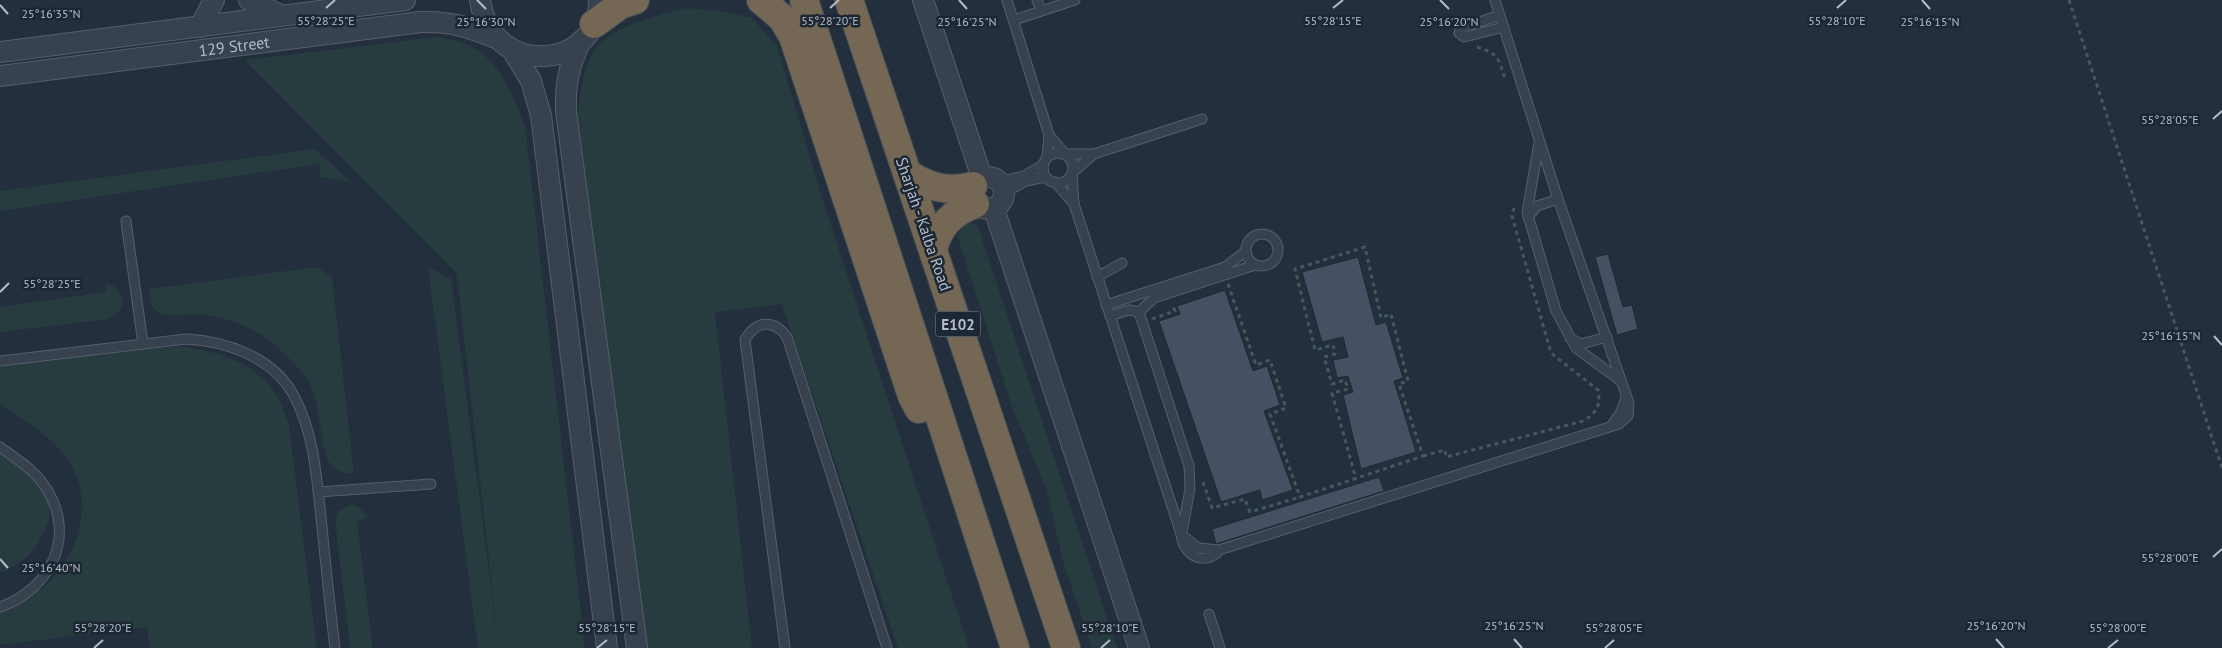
<svg xmlns="http://www.w3.org/2000/svg" width="2222" height="648" font-family="'PT Sans',sans-serif">
  <style>
    .green { fill: #263c3f }
    .building { fill: #455162; stroke: #1f2835 }
    .lines { fill: none; stroke-linecap: round; stroke-linejoin: round }
    .service-casing { stroke: #565f6c; stroke-width: 11 }
    .tertiary-casing { stroke: #565f6c; stroke-width: 22 }
    .motorway-casing { stroke: #434c59; stroke-width: 30 }
    .path { stroke: #44595c; stroke-width: 3; stroke-dasharray: 4 4; stroke-linecap: butt }
    .service { stroke: #38414e; stroke-width: 9 }
    .tertiary { stroke: #38414e; stroke-width: 20 }
    .motorway { stroke: #746855; stroke-width: 28 }
    .ticks { fill: none; stroke: #b4bcc9; stroke-width: 2 }
    .labels { text-anchor: middle; dominant-baseline: central; stroke-width: 5; stroke-linejoin: round; paint-order: stroke }
    .shield { fill: #1d2633; stroke: #878f9c; stroke-width: 1 }
    .shield-label { font-size: 15px; font-weight: bold; fill: #b4bcc9 }
    .street-label { font-size: 16px; fill: #b4bcc9; stroke: #1d2633 }
    .ticks-label { font-size: 12px; text-anchor: middle; fill: #b4bcc9; stroke: #1d2633; stroke-width: 5; stroke-linejoin: round; paint-order: stroke }
  </style>
  <rect width="100%" height="100%" fill="#242f3e"/>
  <!-- green -->
  <g class="green">
    <path d="M686,8L726,12L752,18L777,46L824,204L969,648H898L782,304L715,312L752,648H645L637,616L578,112C580,94 585,59 598,46C620,23 657,16 686,8Z"/>
    <path d="M437,37C445,39 455,40 464,43C499,57 513,94 525,126L585,648H478L428,267L451,279L498,641L457,274L245,60Z"/>
    <polygon points="315,149 352,183 321,177 319,164 0,211 0,191"/>
    <polygon points="965,222 975,224 978,227 1117,648 1092,648 1062,558 1047,490 1013,410 958,238 958,228"/>
    <path d="M317,267L332,277L354,474C343,474 331,470 327,458C318,433 322,405 308,381C299,367 286,355 274,344C256,328 221,315 197,314C184,314 168,319 156,310C150,305 149,296 150,289Z"/>
    <polygon points="105,284 113,285 121,294 123,305 117,313 109,319 0,332 0,307 106,292"/>
    <path d="M180,346C218,352 258,362 279,399C283,407 286,416 289,425L317,648H150L147,627L0,645V605C6,604 13,603 19,601C73,580 102,505 66,457C50,435 22,420 0,404V365Z"/>
    <polygon points="0,444 28,464 49,503 50,518 37,546 24,559 7,571 0,572"/>
    <polygon points="352,504 359,507 368,518 357,521 373,648 350,648 335,519 338,512"/>
  </g>
  <!-- building -->
  <g class="building">
    <polygon points="1608,254 1623,307 1632,305 1638,329 1617,335 1595,257"/>
    <polygon points="1358,257 1376,325 1386,322 1403,378 1394,381 1416,452 1361,469 1343,395 1353,392 1348,376 1337,378 1333,360 1348,357 1343,337 1322,342 1302,272"/>
    <polygon points="1225,290 1253,371 1267,366 1280,405 1264,411 1293,490 1262,500 1260,490 1221,502 1159,321 1180,314 1177,306"/>
    <polygon points="1379,477 1384,491 1216,544 1212,529"/>
  </g>
  <g class="lines">
    <defs>
      <g id="service">
        <polyline points="1007,0 1049,135 1047,157"/>
        <polyline points="1037,0 1041,11"/>
        <polyline points="1500,15 1462,28 1459,33 1464,37 1504,27"/>
        <polyline points="1014,20 1075,0"/>
        <polyline points="1049,135 1065,154 1094,154 1202,119"/>
        <polyline points="1539,143 1527,212 1556,311 1576,348 1621,381"/>
        <circle cx="1058" cy="168" r="15"/>
        <path d="M1094,154L1072,173L1074,204L1181,534C1183,553 1200,566 1217,553"/>
        <polyline points="999,182 1024,176 1043,165"/>
        <polyline points="1055,182 1074,204"/>
        <polyline points="1004,193 1026,181 1046,177"/>
        <polyline points="1528,217 1537,206 1558,199"/>
        <polyline points="126,221 143,344"/>
        <circle cx="1262" cy="250" r="16"/>
        <polyline points="1097,277 1122,263"/>
        <polyline points="1106,305 1225,267 1246,251"/>
        <polyline points="1139,312 1154,298 1255,265"/>
        <polyline points="1110,316 1129,310 1139,312 1189,466 1190,489 1182,532"/>
        <polyline points="1570,338 1581,344 1607,337"/>
        <path d="M0,361L186,339C226,341 272,357 293,394C315,433 317,483 322,527C326,567 330,608 335,648"/>
        <polyline points="1612,425 1621,412 1626,397"/>
        <path d="M0,447C16,459 35,470 46,488C77,536 51,589 0,607"/>
        <polyline points="318,492 431,484"/>
        <polyline points="1181,534 1198,548 1219,550 1619,424 1628,416 1629,403 1558,199 1495,0"/>
        <polyline points="1209,614 1220,648"/>
        <path d="M785,648L745,340C756,320 774,319 787,337L887,648"/>
      </g>
      <g id="tertiary">
        <polyline points="249,0 280,15"/>
        <path d="M480,0C492,80 599,70 599,0"/>
        <polyline points="923,0 982,178"/>
        <polyline points="200,27 214,0"/>
        <path d="M581,41C569,64 565,85 566,111L637,648"/>
        <polyline points="513,51 531,81 541,115 607,648"/>
        <polyline points="0,52 405,0"/>
        <path id="s1" d="M0,76L421,22C451,21 468,27 496,38"/>
        <circle cx="988" cy="193" r="16"/>
        <polyline points="994,209 1139,648"/>
      </g>
      <g id="motorway">
        <polyline points="761,0 782,18 793,36 912,396 919,409"/>
        <polyline points="804,0 1015,648"/>
        <polyline points="849,0 1066,648"/>
        <polyline points="594,24 620,5 635,0"/>
        <path d="M907,173C929,188 948,192 973,186"/>
        <path d="M933,249C939,226 952,212 975,204"/>
      </g>
    </defs>
    <!-- service casing -->
    <use href="#service" class="service-casing"/>
    <!-- tertiary casing -->
    <use href="#tertiary" class="tertiary-casing"/>
    <!-- motorway casing -->
    <use href="#motorway" class="motorway-casing"/>
    <!-- path -->
    <g class="path">
      <polyline points="2069,0 2222,468"/>
      <path d="M1477,47C1498,53 1499,59 1505,79"/>
      <polyline points="1228,284 1256,365 1270,360 1286,408 1270,414 1300,497 1423,456 1399,384 1408,381 1391,314 1381,318 1365,247 1295,269 1315,350 1333,345 1335,354 1324,357 1332,384 1345,380 1348,389 1332,393 1356,479"/>
      <polyline points="1152,319 1175,311 1172,304"/>
      <path d="M1423,456L1445,450L1446,457L1583,421C1597,412 1601,406 1598,390L1551,353L1512,216L1514,208"/>
      <polyline points="1203,482 1212,508 1245,499 1250,512 1300,497"/>
    </g>
    <!-- service -->
    <use href="#service" class="service"/>
    <!-- tertiary -->
    <use href="#tertiary" class="tertiary"/>
    <!-- motorway -->
    <use href="#motorway" class="motorway"/>
  </g>
  <!-- ticks -->
  <path class="ticks" d="M477,0L486,9M959,0L967,9M1440,0L1449,9M1922,0L1930,9M0,5L8,14M326,8L335,0M830,8L839,0M1333,8L1343,0M1837,8L1846,0M2213,119L2222,111M0,292L9,283M2214,336L2222,345M2213,557L2222,549M0,559L8,568M1514,639L1522,648M1996,639L2004,648M94,648L103,640M597,648L607,640M1101,648L1110,640M1605,648L1614,640M2108,648L2118,640"/>
  <g class="labels">
    <!-- shield labels -->
    <rect class="shield" x="935.5" y="311.5" width="45" height="25" rx="4"/>
    <g class="shield-label">
      <text x="958" y="324">E102</text>
    </g>
    <!-- street labels -->
    <g class="street-label">
      <text stroke="none"><textPath href="#s1" startOffset="236">129 Street</textPath></text>
      <text transform="translate(924 224) rotate(71)">Sharjah - Kalba Road</text>
    </g>
  </g>
  <g class="ticks-label">
    <text x="51" y="18">25°16'35"N</text>
    <text x="326" y="25">55°28'25"E</text>
    <text x="830" y="25">55°28'20"E</text>
    <text x="1333" y="25">55°28'15"E</text>
    <text x="1837" y="25">55°28'10"E</text>
    <text x="486" y="26">25°16'30"N</text>
    <text x="1930" y="26">25°16'15"N</text>
    <text x="967" y="26">25°16'25"N</text>
    <text x="1449" y="26">25°16'20"N</text>
    <text x="2170" y="124">55°28'05"E</text>
    <text x="52" y="288">55°28'25"E</text>
    <text x="2171" y="340">25°16'15"N</text>
    <text x="2170" y="562">55°28'00"E</text>
    <text x="51" y="572">25°16'40"N</text>
    <text x="1514" y="630">25°16'25"N</text>
    <text x="1996" y="630">25°16'20"N</text>
    <text x="103" y="632">55°28'20"E</text>
    <text x="607" y="632">55°28'15"E</text>
    <text x="1110" y="632">55°28'10"E</text>
    <text x="1614" y="632">55°28'05"E</text>
    <text x="2118" y="632">55°28'00"E</text>
  </g>
</svg>
